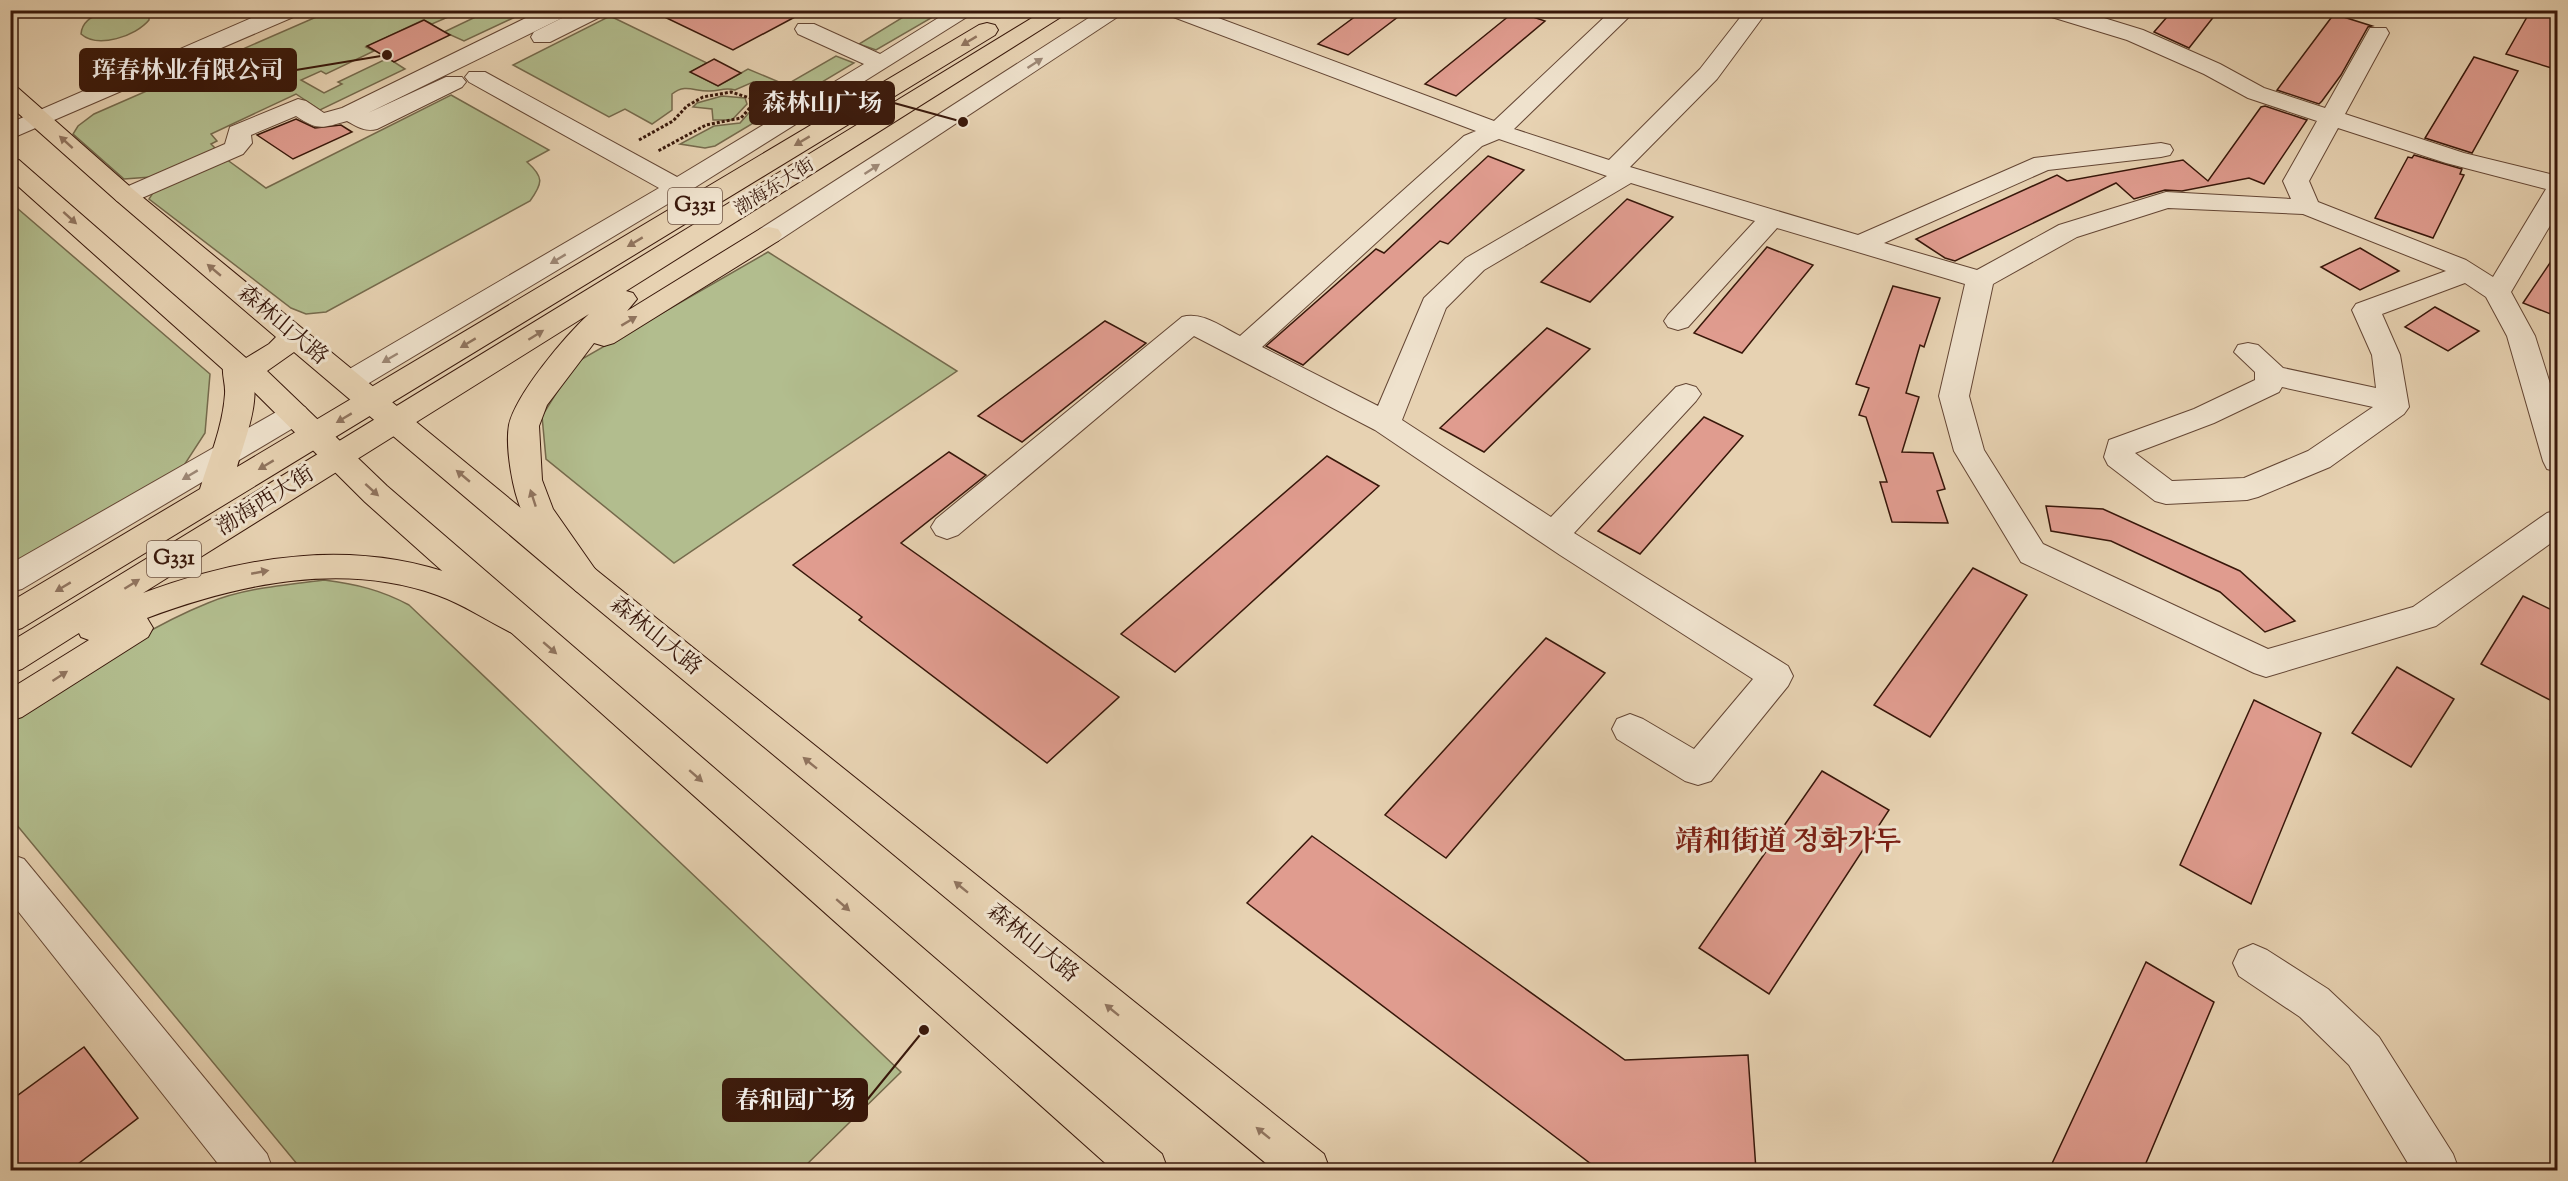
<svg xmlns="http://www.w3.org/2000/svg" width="2568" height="1181" font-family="'Sorts Mill Goudy','Noto Serif SC','Noto Serif KR',serif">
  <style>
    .green { fill: #b2bd8e; stroke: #756a4c; stroke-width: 1.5 }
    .building { fill: #e09c8f; stroke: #38170a; stroke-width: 1.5 }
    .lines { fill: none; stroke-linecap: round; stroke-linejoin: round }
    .minor-casing { stroke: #644634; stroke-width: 2 }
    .major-casing { stroke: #38170a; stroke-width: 2 }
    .highway-casing { stroke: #38170a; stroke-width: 2 }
    .path { stroke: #38170a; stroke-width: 3; stroke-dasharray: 3 2; stroke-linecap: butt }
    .minor { fill: #efe2cd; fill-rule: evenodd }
    .major { fill: #e7d2b2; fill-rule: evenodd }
    .highway { fill: #e7d2b2; fill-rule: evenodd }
    .oneway { fill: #90745e }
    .oneway2 { fill: #9d8775 }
    .labels { text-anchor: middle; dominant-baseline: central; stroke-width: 6; stroke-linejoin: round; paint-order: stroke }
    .far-street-label { font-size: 18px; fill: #38170a; stroke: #efe2cd }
    .shield { fill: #efe2cd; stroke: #6f5444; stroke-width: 1.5 }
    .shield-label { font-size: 21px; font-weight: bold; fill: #38170a }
    .street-label { font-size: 22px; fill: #38170a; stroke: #efe2cd }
    .district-label { font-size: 28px; font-weight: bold; fill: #7a1f14; stroke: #efe2cd }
    .leader { fill: none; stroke: #38170a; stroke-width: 2 }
    .callout-dot { fill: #38170a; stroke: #efe2cd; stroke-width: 2 }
    .callout { fill: #38170a; stroke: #38170a; stroke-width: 2 }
    .callout-label { font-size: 24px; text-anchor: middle; font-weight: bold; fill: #fff }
  </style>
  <rect width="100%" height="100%" fill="#e7d2b2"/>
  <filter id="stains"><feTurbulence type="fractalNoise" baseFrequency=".00333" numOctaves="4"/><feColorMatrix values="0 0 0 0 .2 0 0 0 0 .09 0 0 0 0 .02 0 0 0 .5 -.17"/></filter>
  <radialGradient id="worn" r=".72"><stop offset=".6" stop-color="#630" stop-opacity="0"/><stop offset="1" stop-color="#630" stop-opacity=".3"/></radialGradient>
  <!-- green -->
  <g class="green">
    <path d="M143,10L149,15V20C136,36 98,49 81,34C83,8 126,10 143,10Z"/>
    <polygon points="330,11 462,11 432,24 423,20 366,47 374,51 326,74 321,71 301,80 324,93 342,84 338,82 388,58 405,69 320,110 296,94 211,134 217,141 211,144 216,149 151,177 124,179 73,134 78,126 94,114"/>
    <polygon points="488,11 528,11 464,41 444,32"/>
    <polygon points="905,11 929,11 938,14 876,50 859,44 910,13"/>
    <path d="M610,16L707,63L691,72L718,86L748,69L786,85L836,56L854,63L715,146L705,148L680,144L714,126L740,123L768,91L753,82L735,90C725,87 719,91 710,91C695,92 686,83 672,94V110L652,124L625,109L609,117L513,65Z"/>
    <path d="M451,95L549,150L527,162C544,177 543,183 530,201L326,312L306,314L291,308L149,199L154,191L226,159L266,188Z"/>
    <polygon points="722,96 745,98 747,104 732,120 713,120 712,109 693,107 697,103"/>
    <polygon points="10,202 210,374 205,433 181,470 10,567"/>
    <polygon points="768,252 957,371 674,563 546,459 542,416 575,363"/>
    <path d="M324,580C356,584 381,590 409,605L901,1072L801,1170H302L11,818V718C74,679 138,631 208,603C244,588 285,585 324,580Z"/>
  </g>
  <!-- building -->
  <g class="building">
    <polygon points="650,10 717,10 732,17 745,10 808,10 733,50"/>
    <polygon points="1364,10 1407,10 1348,55 1318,44"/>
    <polygon points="2173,10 2219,10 2189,48 2154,32"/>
    <polygon points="2531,10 2558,10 2558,70 2506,54"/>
    <polygon points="1515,11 1545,21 1456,96 1425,84"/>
    <polygon points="2334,14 2372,26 2368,27 2341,75 2322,101 2319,104 2277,90"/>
    <polygon points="424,20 450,35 394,62 367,46"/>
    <polygon points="2474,57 2518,71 2472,153 2425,138"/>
    <polygon points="714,59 741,73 718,86 690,72"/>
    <polygon points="2265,106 2307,120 2264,184 2249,178 2182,191 2165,190 2134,199 2116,183 1955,261 1945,258 1916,239 2057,175 2067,181 2183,160 2208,181 2261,107"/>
    <polygon points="296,119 315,128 341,125 352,132 293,159 257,135"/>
    <polygon points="2414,155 2462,169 2460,174 2464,175 2433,238 2375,218 2408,157 2412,158"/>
    <polygon points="1488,156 1524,170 1448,244 1440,241 1303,365 1266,346 1376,249 1384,253"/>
    <polygon points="1627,199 1673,217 1590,302 1541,282"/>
    <polygon points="1767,247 1813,265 1742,353 1694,333"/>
    <polygon points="2360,248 2399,271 2360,290 2321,267"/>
    <polygon points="2558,251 2558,317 2523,303"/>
    <polygon points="1893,286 1940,298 1924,347 1920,345 1906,393 1919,397 1902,452 1933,453 1945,489 1937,491 1948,523 1892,522 1880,482 1887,482 1866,417 1859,415 1869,388 1856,384"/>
    <polygon points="2435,307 2479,331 2448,351 2405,327"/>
    <polygon points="1105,321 1146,343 1022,442 978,416"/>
    <polygon points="1547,328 1590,349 1484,452 1440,428"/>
    <polygon points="1704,417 1743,436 1640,554 1598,531"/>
    <polygon points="949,452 986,475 901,543 1119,697 1047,763 859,620 862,617 793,565"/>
    <polygon points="1327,456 1379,486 1175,672 1121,634"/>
    <polygon points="2046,506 2103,509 2240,571 2295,621 2265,632 2220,592 2111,541 2051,531"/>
    <polygon points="1973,568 2027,595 1930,737 1874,705"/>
    <polygon points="2523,596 2558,613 2558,686 2550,700 2481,664"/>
    <polygon points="1546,638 1605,673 1446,858 1385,815"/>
    <polygon points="2397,667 2454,699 2411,767 2352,733"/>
    <polygon points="2254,700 2321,733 2251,904 2180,865"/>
    <polygon points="1822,771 1889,810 1769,994 1699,948"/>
    <polygon points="1312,836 1625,1060 1748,1055 1756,1170 1716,1170 1667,1164 1646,1170 1599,1170 1247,903"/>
    <polygon points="2146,962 2214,1002 2143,1170 2049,1170"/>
    <polygon points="84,1047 138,1118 70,1170 10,1170 10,1101"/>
  </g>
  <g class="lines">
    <defs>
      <g id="minor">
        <polygon points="270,10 301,10 298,15 10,139 10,123"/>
        <path d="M542,10H571L568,15L368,113L446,77H462L466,82L462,87L377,129C365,132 358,127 347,121C322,128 318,131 296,116L251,135L252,143L243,154L135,201L126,204L117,201L113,196L117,191L225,144L230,127L298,99L306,101L324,113L342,108Z"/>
        <polygon points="578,10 607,10 604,15 550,42 534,42 531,37 534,32"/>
        <polygon points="951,10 978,10 686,193 359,389 349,392 339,389 335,382 339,375 659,188 469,82 465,77 469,72 485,72 677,177 864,64 798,34 795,29 798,24 814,24 880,54"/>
        <polygon points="1101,10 1128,10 778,241 769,243 760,241 756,235 760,229"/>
        <path d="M1165,10H1197L1494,121L1612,10H1636L1514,129L1609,160L1700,69L1746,10H1768L1717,79L1630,167L1858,235L2034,158L2161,143L2170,145L2173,150L2170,155L2161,157L2048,170L1884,243L1977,270L2059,225L2166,192L2291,199L2283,181L2317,121L2248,98L2204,74L2127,40L2045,15L2042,10H2078L2143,30L2220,64L2264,88L2325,108L2370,28H2386L2389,33L2345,114L2464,153L2558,176V212L2511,292L2535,336L2558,409V472L2547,469L2543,461L2507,336L2486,297L2465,283L2382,314L2400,355L2409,407L2404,414L2330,467L2258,497L2247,500L2166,504L2155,501L2108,465L2104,457L2109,440L2194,409L2255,380V372L2234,352L2238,345L2248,343L2258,345L2283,368L2376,388L2372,355L2352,310L2356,304L2446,271L2303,214L2168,208L2077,237L1993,284L1969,396L1984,450L2043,544L2268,649L2413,607L2547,513L2558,510V538L2436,626L2266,677L2254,673L2021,562L1954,451L1939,396L1965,284L1777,228L1688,327L1678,330L1668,327L1664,321L1668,315L1755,221L1631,183L1484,270L1446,308L1402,420L1551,517L1676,387L1686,384L1696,387L1701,394L1696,401L1574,533L1788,666L1793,676L1788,686L1711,781L1698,785L1685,781L1617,739L1612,729L1617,719L1630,714L1643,719L1694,749L1753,679L1560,555L1375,430L1194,336L958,535L947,539L936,535L931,527L936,519L1182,317C1202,311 1222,327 1240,336L1464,136L1476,131L1168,15ZM2338,128L2446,163L2546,189L2493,277L2466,260L2318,202L2309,181ZM1499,139L1607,176L1466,258L1424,298L1378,406L1262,347L1482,146ZM2282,387L2373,407L2308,451L2244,478L2172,481L2135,453L2214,423L2279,392Z"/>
        <polygon points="295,404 305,407 310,414 305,421 22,589 10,592 10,564 285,407"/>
        <polygon points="10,854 24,859 267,1154 273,1170 223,1170 10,901"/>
        <polygon points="2253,944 2267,950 2328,989 2379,1037 2453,1154 2459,1170 2412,1170 2349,1065 2300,1017 2239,976 2233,963 2239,950"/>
      </g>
      <polygon id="major" points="10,86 18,88 135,191 600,573 1324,1154 1330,1170 1274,1170 576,591 294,352 267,371 387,486 1162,1154 1168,1170 1113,1170 365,502 238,376 226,372 10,179 10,158 19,160 246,358 269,344 276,337 117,201 10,106"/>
      <g id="highway">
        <path d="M1045,10H1072L626,291L633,293L637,299L627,311L760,229L769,227L778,229L782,235L778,241L614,343L604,346L594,343L547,405L539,426L542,480L553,509L604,582L600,591L588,595L576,591C559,566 537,542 524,515C513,496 505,447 509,425C516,394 565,336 589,314L143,593C246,555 355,538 460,577C486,587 510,601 534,614L539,623L534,632L522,636L510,632C486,620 463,604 437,595C342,561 238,584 147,618L153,628L148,637L22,717L10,721V689L89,640L81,637L79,633L22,669L10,673V642Z"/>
        <path d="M987,23L995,25L998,30L995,35L22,628L10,632V602L200,489C209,459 223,426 225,394C226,381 219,370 226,358L236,355L246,358C266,390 246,435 237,467L979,25Z"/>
      </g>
    </defs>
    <!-- minor casing -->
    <use href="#minor" class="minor-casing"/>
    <!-- major casing -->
    <use href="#major" class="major-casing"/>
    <!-- highway casing -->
    <use href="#highway" class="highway-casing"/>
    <!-- path -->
    <polyline class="path" points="639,140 673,121 687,106 703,97 731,92 753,99 754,103 741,118 706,125 658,151"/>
    <!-- minor -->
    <use href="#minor" class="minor"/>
    <!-- major -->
    <use href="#major" class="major"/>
    <!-- highway -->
    <use href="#highway" class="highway"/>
  </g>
  <!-- one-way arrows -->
  <defs><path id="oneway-solid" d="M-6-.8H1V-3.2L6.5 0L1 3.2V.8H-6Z" transform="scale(1.5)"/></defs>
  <g class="oneway">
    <use href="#oneway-solid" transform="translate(969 41) rotate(149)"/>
    <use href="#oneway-solid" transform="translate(802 141) rotate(149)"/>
    <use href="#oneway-solid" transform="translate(66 142) rotate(-138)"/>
    <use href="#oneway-solid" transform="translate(70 218) rotate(42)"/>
    <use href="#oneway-solid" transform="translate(635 242) rotate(149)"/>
    <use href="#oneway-solid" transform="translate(214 270) rotate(-140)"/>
    <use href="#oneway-solid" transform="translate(629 321) rotate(-31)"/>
    <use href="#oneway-solid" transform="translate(536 335) rotate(-32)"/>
    <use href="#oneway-solid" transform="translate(468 343) rotate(149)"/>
    <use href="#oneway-solid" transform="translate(344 418) rotate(149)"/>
    <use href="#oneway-solid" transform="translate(266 465) rotate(149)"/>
    <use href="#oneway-solid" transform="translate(463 476) rotate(-140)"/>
    <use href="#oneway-solid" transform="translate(372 490) rotate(42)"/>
    <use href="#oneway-solid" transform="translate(533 498) rotate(-108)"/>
    <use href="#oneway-solid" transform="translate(260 572) rotate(-11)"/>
    <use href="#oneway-solid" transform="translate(132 584) rotate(-32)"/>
    <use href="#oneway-solid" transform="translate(63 587) rotate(149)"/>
    <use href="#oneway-solid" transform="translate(550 648) rotate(41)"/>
    <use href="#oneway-solid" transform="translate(60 676) rotate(-33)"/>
    <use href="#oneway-solid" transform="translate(810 763) rotate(-141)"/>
    <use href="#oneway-solid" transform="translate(696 776) rotate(41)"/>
    <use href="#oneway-solid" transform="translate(961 887) rotate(-141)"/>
    <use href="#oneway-solid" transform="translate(843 905) rotate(41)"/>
    <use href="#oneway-solid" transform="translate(1112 1010) rotate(-141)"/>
    <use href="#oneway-solid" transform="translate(1263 1133) rotate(-141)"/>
  </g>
  <g class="oneway2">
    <use href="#oneway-solid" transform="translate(1035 63) rotate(-33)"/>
    <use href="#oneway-solid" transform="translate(872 169) rotate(-33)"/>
    <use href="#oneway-solid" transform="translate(558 259) rotate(149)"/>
    <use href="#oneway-solid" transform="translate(390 358) rotate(150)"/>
    <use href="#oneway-solid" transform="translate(190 475) rotate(149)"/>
  </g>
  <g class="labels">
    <!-- far-street labels -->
    <g class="far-street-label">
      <text transform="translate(775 188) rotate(-32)">渤海东大街</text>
    </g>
    <!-- shield labels -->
    <g class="shield">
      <rect x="668" y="188" width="54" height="36" rx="4.5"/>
      <rect x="147" y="541" width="54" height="36" rx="4.5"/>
    </g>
    <g class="shield-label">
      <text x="695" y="206">G331</text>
      <text x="174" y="559">G331</text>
    </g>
    <!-- street labels -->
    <g class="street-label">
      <text transform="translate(282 326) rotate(40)">森林山大路</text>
      <text transform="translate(266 502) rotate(-32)">渤海西大街</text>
      <text transform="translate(655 637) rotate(39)">森林山大路</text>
      <text transform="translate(1032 944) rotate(39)">森林山大路</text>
    </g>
    <!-- district labels -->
    <g class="district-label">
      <text x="1788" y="843">靖和街道 정화가두</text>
    </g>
  </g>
  <!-- callouts -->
  <path class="leader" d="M387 55L296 70M963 122L894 103M924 1030L867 1100"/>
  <g class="callout-dot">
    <circle cx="387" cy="55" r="6"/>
    <circle cx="963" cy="122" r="6"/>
    <circle cx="924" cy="1030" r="6"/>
  </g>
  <g class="callout">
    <rect x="80" y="49" width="216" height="42" rx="6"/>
    <rect x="750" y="82" width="144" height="42" rx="6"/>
    <rect x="723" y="1079" width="144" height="42" rx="6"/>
  </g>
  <g class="callout-label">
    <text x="188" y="78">珲春林业有限公司</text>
    <text x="822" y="111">森林山广场</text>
    <text x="795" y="1108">春和园广场</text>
  </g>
  <!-- margin -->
  <rect width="2568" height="1181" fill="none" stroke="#e7d2b2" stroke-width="36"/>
  <rect x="12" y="12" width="2544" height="1157" fill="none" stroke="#38170a" stroke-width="3"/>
  <rect x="18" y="18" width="2532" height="1145" fill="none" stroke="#38170a" stroke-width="1.5"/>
  <rect width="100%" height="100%" filter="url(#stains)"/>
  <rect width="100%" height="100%" fill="url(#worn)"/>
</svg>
